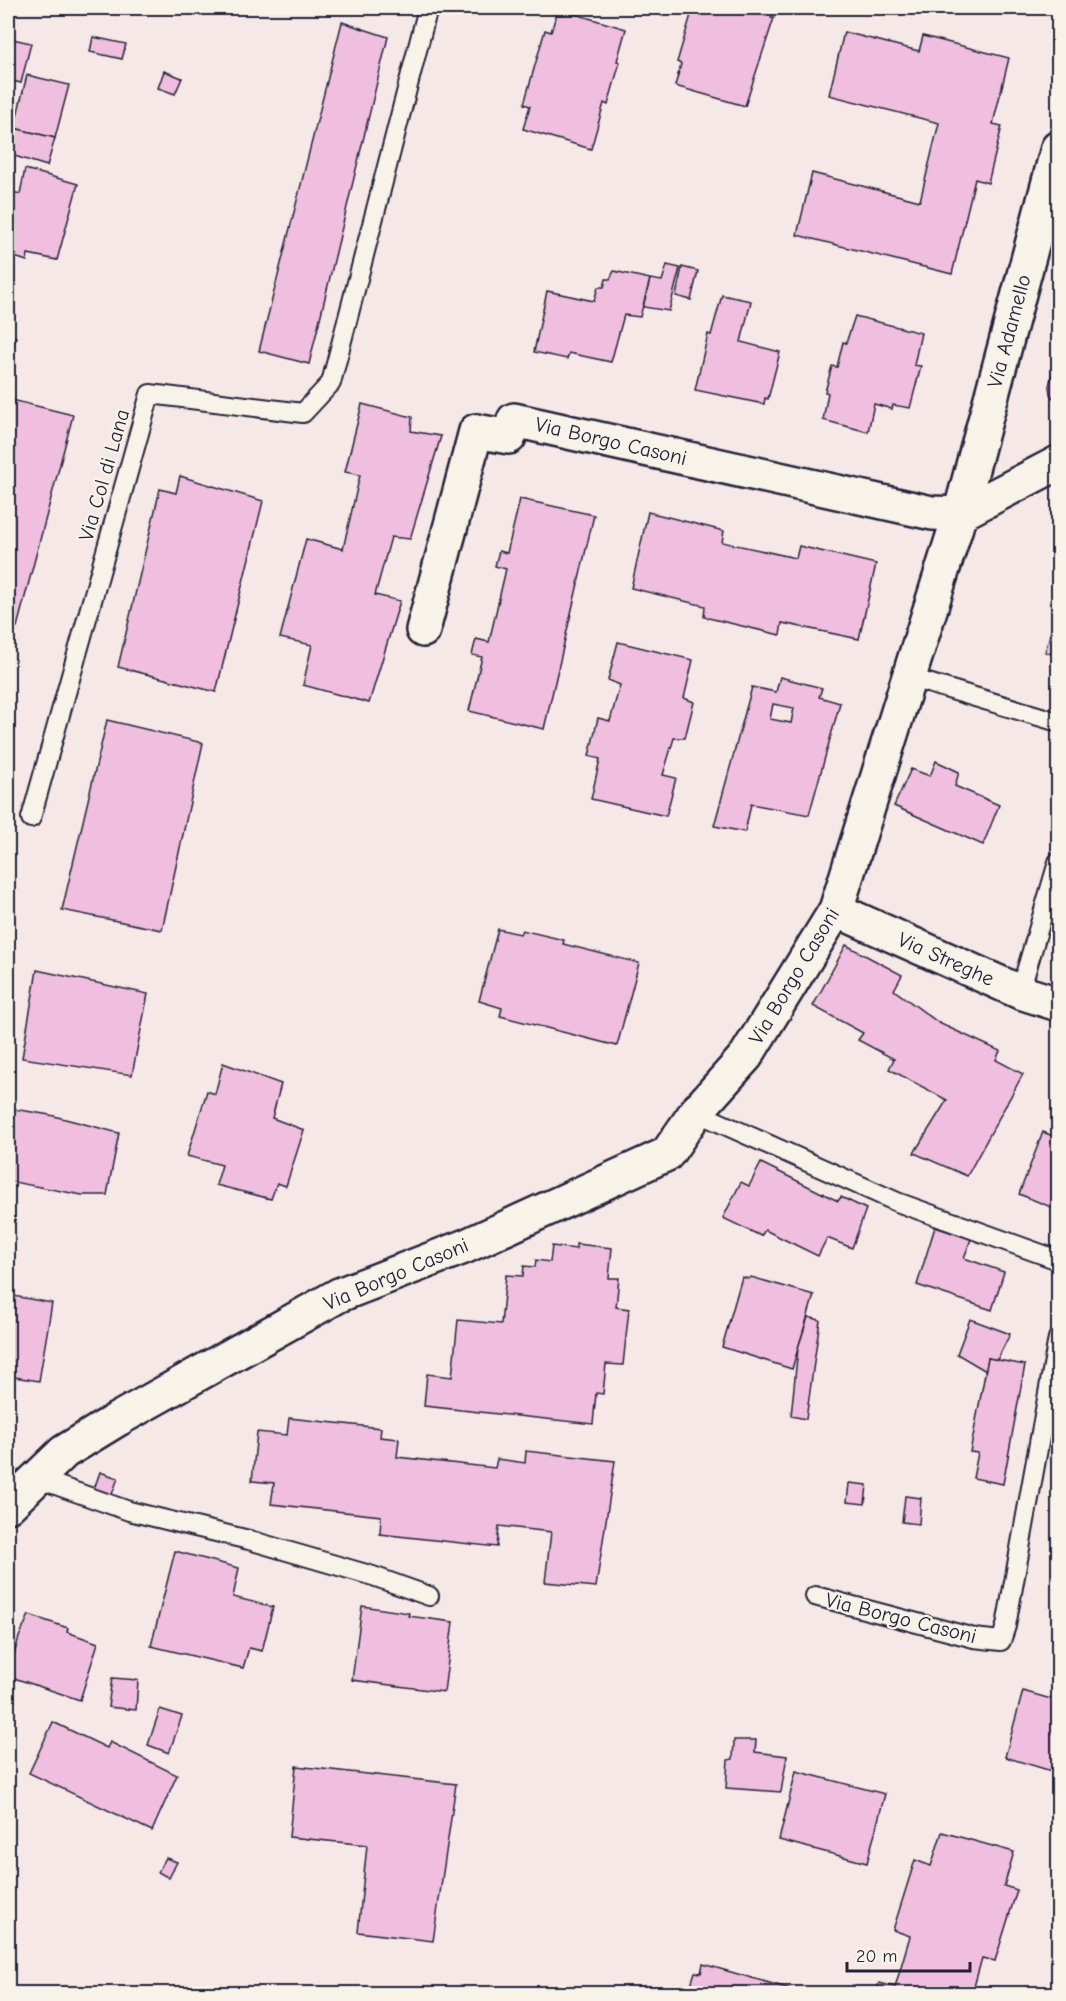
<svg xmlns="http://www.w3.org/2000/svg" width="1066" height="2001" font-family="'Comic Neue',sans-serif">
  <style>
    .building { fill: #f0bede; stroke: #22223b; stroke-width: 1.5; fill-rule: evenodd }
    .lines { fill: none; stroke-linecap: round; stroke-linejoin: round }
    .service-casing { stroke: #22223b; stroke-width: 22 }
    .minor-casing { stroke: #22223b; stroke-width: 38 }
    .service { stroke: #f7f3e8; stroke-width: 18 }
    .minor { stroke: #f7f3e8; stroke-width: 33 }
    .labels { text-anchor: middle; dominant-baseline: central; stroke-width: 4.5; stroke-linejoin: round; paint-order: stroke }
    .street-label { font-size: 21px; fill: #22223b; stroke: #f7f3e8 }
  </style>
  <rect width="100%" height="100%" fill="#f6e8e6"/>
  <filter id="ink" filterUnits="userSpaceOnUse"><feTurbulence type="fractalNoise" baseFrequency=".0167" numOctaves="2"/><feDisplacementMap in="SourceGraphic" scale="12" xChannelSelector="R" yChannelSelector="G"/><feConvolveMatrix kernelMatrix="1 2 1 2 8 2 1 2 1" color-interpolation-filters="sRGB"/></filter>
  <g filter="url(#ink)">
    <!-- building -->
    <g class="building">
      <polygon points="693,8 774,8 771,18 774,18 745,106 675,86 681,64 677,62"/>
      <polygon points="558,9 626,29 617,61 620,62 608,105 604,103 591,149 523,129 530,106 524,104 545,30 551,32"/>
      <polygon points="342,22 388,37 309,364 259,351"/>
      <polygon points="844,32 919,51 923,36 1009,58 993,124 1002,126 988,183 975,179 952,274 797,235 812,173 920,201 939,123 829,95"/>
      <polygon points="93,37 126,44 122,59 90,52"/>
      <polygon points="8,38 31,43 21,83 8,80"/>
      <polygon points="164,71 182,78 175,94 158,88"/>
      <polygon points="27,75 69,85 55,138 14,128"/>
      <polygon points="14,128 55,138 47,166 8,154"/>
      <polygon points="25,169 78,184 57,260 28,254 27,261 8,255 8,199 9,191 20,194"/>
      <polygon points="667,265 680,268 669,311 643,307 650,279 662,281"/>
      <polygon points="682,267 698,271 691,300 676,296"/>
      <polygon points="614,271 650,279 640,317 624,315 611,362 569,353 567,359 534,352 547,291 594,301 598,287 604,287 606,279 610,279"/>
      <polygon points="722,295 751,301 741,342 780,352 768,399 765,398 764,404 695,390 708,334 711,335"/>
      <polygon points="855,316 921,333 914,365 921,366 910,408 893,405 892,409 874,404 868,432 823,420 828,393 825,392 832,366 837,367 843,342 846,343"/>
      <polygon points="8,335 16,337 8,365"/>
      <polygon points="1058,350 1058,404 1050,394 1049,386"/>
      <polygon points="8,399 73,415 17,627 8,625"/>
      <polygon points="362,404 412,417 411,431 441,436 410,539 391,537 375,595 400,601 369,703 303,685 312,645 280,638 306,539 343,549 360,475 345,472"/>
      <polygon points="180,476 263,501 216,692 118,667 160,489 176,493"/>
      <polygon points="520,499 594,515 544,729 469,711 482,657 472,655 476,639 489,642 506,569 495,566 499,551 507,553"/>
      <polygon points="648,512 724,531 722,542 796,558 799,546 876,564 859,639 782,623 780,635 704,617 705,606 631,588"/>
      <polygon points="1053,624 1058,625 1058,656 1045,652"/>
      <polygon points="618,642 693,660 684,698 694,702 685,738 674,738 663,775 676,778 666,816 591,799 600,759 589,756 598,718 610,721 620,685 608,680"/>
      <path d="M780,677L822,688L819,697L840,703L809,815L751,804L745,832L714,826L752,687L776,692ZM773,704L794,708L791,723L770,719Z"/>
      <polygon points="107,720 203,743 162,930 62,910"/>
      <polygon points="936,761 959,772 955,786 999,805 983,845 894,806 911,769 930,776"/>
      <polygon points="498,929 520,934 522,930 564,940 563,944 639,963 617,1046 500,1016 502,1008 479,1001"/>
      <polygon points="846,945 902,975 894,990 939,1023 1000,1051 996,1060 1023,1074 967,1176 914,1153 947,1100 889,1069 894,1059 858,1040 863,1033 813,1006"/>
      <polygon points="37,970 148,994 132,1075 22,1058"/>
      <polygon points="223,1063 281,1084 272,1118 304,1130 286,1186 277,1183 271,1199 216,1185 222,1165 187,1156 207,1091 215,1094"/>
      <polygon points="8,1108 50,1115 119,1133 107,1195 82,1195 8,1181"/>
      <polygon points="1043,1132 1058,1138 1058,1210 1019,1194"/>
      <polygon points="761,1163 838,1201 841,1197 866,1209 852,1248 827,1238 818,1256 765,1230 761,1236 723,1218 741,1182 749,1186"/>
      <polygon points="935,1227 971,1239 964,1258 1004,1272 992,1310 917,1285"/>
      <polygon points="576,1244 612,1248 609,1278 619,1278 616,1307 629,1309 623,1365 606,1364 603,1394 596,1393 593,1424 424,1406 427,1374 452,1377 458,1320 501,1324 506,1275 523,1276 524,1266 535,1267 536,1260 550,1262 552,1246 576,1249"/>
      <polygon points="742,1277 749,1279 751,1277 814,1295 792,1369 722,1347"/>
      <polygon points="8,1295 52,1303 39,1381 8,1376"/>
      <polygon points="808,1317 820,1320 806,1419 791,1416 798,1348"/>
      <polygon points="970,1319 1010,1334 997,1360 988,1358 986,1371 957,1354"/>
      <polygon points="988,1358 1025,1365 1003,1484 973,1478 978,1453 970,1452"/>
      <polygon points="289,1418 381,1428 380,1437 399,1439 397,1457 495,1468 497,1459 525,1463 526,1451 615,1461 596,1587 545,1582 551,1532 499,1526 497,1547 380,1534 381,1516 271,1504 274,1483 252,1481 257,1432 287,1435"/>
      <polygon points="8,1470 17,1473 8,1482"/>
      <polygon points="100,1472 118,1478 111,1497 93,1492"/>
      <polygon points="849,1483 867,1485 865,1504 847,1502"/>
      <polygon points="905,1496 921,1498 919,1524 902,1522"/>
      <polygon points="175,1551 239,1568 233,1597 273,1607 262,1651 249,1648 243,1668 151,1646"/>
      <polygon points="362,1606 409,1613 408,1616 453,1622 444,1692 352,1680"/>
      <polygon points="29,1615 68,1628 67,1632 98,1643 80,1700 8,1676 19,1637"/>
      <polygon points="112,1678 138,1680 136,1710 108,1707"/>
      <polygon points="1023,1691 1058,1701 1058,1773 1005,1757"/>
      <polygon points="160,1709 182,1716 169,1753 148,1745"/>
      <polygon points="53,1722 107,1748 110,1742 177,1775 152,1831 29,1773"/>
      <polygon points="734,1740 756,1740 755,1752 787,1756 781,1792 726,1788 728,1760 733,1759"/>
      <polygon points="296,1766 456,1784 433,1941 358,1932 367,1845 289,1837"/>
      <polygon points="796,1771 885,1794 867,1863 779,1840"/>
      <polygon points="942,1832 1014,1852 1004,1886 1017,1890 995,1961 982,1958 972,1994 875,1994 879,1983 895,1987 910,1936 893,1930 915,1860 931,1866"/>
      <polygon points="166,1858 177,1862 169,1878 158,1872"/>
      <polygon points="703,1964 794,1990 793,1992 798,1994 688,1994 695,1972 701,1973"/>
    </g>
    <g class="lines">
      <defs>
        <g id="service">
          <polyline points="908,677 1058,722"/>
          <polyline points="31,818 150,394 303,413 331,383 428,8"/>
          <polyline points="1020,992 1058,862"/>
          <polyline points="696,1112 897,1202 1058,1260"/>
          <polyline points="36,1478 129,1511 249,1540 373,1576 429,1596"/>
          <polyline points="815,1596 974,1638 1001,1641 1006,1626 1058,1338"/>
        </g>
        <g id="minor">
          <polyline points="423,630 476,431 509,437 514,420 932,513 960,514 1058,463"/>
          <polyline points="836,910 1020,992 1058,1004"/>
          <polyline points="8,1506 64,1452 118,1419 339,1295 466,1246 667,1154 696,1112 746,1056 836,910 960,514 1058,148"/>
        </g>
      </defs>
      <!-- service casing -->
      <use href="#service" class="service-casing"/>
      <!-- minor casing -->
      <use href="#minor" class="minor-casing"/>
      <!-- service -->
      <use href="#service" class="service"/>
      <!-- minor -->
      <use href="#minor" class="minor"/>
    </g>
  </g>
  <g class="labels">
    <!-- street labels -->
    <g class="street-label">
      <text transform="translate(1009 331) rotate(-75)">Via Adamello</text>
      <text transform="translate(611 441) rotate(13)">Via Borgo Casoni</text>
      <text transform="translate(104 475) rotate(-74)">Via Col di Lana</text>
      <text transform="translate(946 959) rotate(24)">Via Streghe</text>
      <text transform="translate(794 976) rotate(-59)">Via Borgo Casoni</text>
      <text transform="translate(396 1274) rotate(-23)">Via Borgo Casoni</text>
      <text transform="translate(901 1618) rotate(14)">Via Borgo Casoni</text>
    </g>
  </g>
  <!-- margin -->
  <rect width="1066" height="2001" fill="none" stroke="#f7f3e8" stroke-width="30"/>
  <rect x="15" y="15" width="1036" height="1971" fill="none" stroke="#22223b" stroke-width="2" filter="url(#ink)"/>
  <!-- scale -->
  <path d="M847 1962v9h123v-9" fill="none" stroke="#22223b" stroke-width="3"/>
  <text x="856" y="1962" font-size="18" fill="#22223b" stroke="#f7f3e8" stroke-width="4.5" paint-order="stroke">20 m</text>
</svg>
